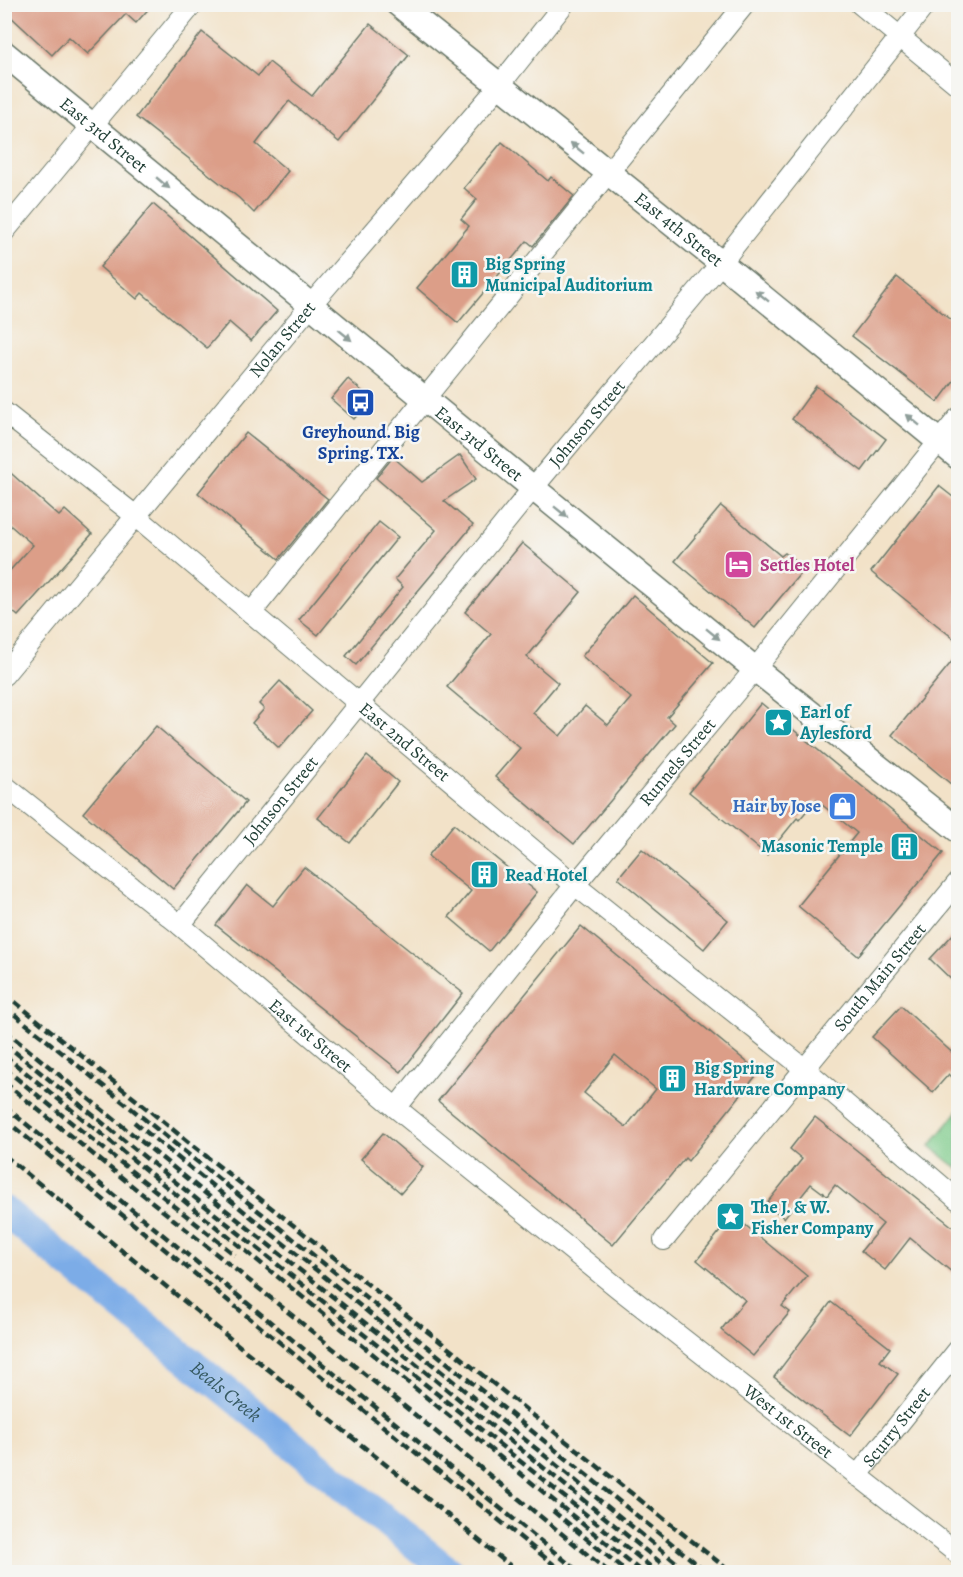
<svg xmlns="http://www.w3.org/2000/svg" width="963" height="1577" font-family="Alegreya,serif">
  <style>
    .green { fill: #7cca89; stroke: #4e845e; stroke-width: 1.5 }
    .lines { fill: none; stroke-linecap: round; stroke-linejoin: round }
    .river { stroke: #7cace7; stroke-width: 30 }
    .building { fill: #dc9e88; fill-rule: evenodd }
    .minor-casing { stroke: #697768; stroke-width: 22 }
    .major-casing { stroke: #697768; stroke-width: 27 }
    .minor { stroke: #fff; stroke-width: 20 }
    .major { stroke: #fff; stroke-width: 24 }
    .rail { stroke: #1f3d34; stroke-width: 4.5; stroke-dasharray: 9 4.5; stroke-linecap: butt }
    .oneway { fill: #8f9e9a }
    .labels { text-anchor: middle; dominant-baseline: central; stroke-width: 5; stroke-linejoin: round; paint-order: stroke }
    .street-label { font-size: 18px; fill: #1f3d34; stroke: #f6f6f2 }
    .culture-label { font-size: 18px; font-weight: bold; fill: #0d838f; stroke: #f6f6f2; text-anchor: start }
    .transit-label { font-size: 18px; font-weight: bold; fill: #164399; stroke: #f6f6f2 }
    .hotel-label { font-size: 18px; font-weight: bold; fill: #b23c85; stroke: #f6f6f2; text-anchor: start }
    .shop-label { font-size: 18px; font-weight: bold; fill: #366cbe; stroke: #f6f6f2; text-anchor: end }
    .water-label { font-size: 20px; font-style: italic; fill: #365961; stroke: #f6f6f2 }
  </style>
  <rect width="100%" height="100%" fill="#f6f6f2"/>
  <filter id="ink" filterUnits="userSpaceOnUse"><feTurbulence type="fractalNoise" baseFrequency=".0167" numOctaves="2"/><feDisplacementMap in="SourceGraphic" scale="12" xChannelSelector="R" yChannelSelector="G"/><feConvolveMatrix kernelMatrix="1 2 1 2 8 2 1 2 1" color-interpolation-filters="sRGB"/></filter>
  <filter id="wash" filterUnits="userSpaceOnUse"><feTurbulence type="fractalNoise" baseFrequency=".008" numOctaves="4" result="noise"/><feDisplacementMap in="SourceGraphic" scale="24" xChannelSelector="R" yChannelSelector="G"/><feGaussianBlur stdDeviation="1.35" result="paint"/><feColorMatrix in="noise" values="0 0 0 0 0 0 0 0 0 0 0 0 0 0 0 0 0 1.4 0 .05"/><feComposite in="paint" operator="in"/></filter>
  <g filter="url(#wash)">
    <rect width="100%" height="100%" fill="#f2e2c8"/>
    <!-- green -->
    <polygon class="green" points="958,1111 958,1169 930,1146"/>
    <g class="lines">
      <!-- river -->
      <path class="river" id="s1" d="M4,1211L449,1572"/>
    </g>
    <g id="blocks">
      <!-- building -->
      <g class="building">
        <polygon points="16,4 153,4 136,23 126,14 88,54 69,37 52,55 8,14"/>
        <polygon points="370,24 409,55 339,142 289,101 256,144 288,171 254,213 239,198 136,117 202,32 258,76 269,62 312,96"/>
        <polygon points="502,142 548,181 551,177 574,196 533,246 527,241 458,323 417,288 469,226 461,219 477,199 464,188"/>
        <polygon points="153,204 277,311 251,341 229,322 207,348 142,293 137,299 100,267"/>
        <polygon points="897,277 958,325 958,375 938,402 852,336"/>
        <polygon points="348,379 371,399 354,419 331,399"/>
        <polygon points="816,386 886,439 862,471 792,419"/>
        <polygon points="246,433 328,499 279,559 198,493"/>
        <polygon points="460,455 476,479 444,501 473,525 356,665 346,656 403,587 395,579 436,530 376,478 393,457 422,482"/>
        <polygon points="4,467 59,516 65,510 92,534 18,616 4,604 4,577 33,545 4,520"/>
        <polygon points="939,486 958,501 958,642 871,572"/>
        <polygon points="721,506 781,556 785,553 804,569 755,628 675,561"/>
        <polygon points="379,522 398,537 318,635 299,620"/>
        <polygon points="522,543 581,592 527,657 558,683 533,713 560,736 585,706 608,725 631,698 582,656 633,595 713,663 667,717 675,724 574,844 495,777 520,748 447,687 491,634 465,612"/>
        <polygon points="958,654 958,790 892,735"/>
        <polygon points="280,681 312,711 279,748 252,723 264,709 259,704"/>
        <polygon points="761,703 943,853 858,956 798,906 857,833 816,800 799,820 797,818 767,855 689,792"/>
        <polygon points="156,726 246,802 173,889 83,813"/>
        <polygon points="367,756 398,782 350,843 318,818"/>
        <polygon points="454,824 537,892 489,951 449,917 471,891 428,856"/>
        <polygon points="642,849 728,920 704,949 618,878"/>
        <polygon points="304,867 463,993 401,1072 216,925 247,885 273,906"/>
        <path d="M581,926L759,1072L688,1161L685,1158L613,1245L438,1101ZM615,1055L656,1089L626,1127L584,1093Z"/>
        <polygon points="958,929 958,986 930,959"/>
        <polygon points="901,1006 958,1058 958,1083 949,1074 933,1092 872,1037"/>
        <polygon points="815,1117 958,1231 958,1277 910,1238 885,1270 861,1251 883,1224 835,1185 827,1196 811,1184 784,1218 766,1204 802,1159 790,1149"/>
        <polygon points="383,1133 423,1167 401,1193 361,1159"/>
        <polygon points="733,1215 807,1276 782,1306 790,1312 753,1356 721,1330 745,1300 697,1260"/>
        <polygon points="831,1302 890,1348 880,1361 898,1374 850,1436 774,1377"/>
      </g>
    </g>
  </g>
  <g filter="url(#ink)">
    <use href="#blocks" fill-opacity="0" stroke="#697768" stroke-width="1.5"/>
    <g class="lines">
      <defs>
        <g id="minor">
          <polyline points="860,4 958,85"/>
          <polyline points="4,232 193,4"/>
          <path id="s2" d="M4,412L137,517L575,885L805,1069L958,1200"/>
          <polyline points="251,613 745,4"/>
          <path id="s3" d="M4,675L310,306L499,86L564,4"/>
          <path id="s4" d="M4,785L180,925L396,1108L618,1288L958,1554"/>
          <path id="s5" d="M180,925L533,488L721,263L926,4"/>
          <path id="s6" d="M396,1108L575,885L755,669L958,418"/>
          <path id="s7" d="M664,1240L958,882"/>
          <path id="s8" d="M857,1476L958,1350"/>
        </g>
        <g id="major">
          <path id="s9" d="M398,4L721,263L958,457"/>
          <path id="s10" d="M4,53L533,488L755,669L958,830"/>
        </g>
      </defs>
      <!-- minor casing -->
      <use href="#minor" class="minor-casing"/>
      <!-- major casing -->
      <use href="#major" class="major-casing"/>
      <!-- minor -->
      <use href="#minor" class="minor"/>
      <!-- major -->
      <use href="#major" class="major"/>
      <!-- rail -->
      <g class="rail">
        <polyline points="4,993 182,1137 731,1572"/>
        <polyline points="4,1006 707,1572"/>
        <polyline points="4,1030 672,1572"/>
        <polyline points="4,1043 657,1572"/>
        <polyline points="4,1055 642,1572"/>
        <polyline points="4,1068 235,1255"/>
        <polyline points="4,1082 609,1572"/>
        <polyline points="4,1106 579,1572"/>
        <polyline points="4,1119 563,1572"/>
        <polyline points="134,1122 688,1572"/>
        <polyline points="4,1155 518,1572"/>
        <polyline points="553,1511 627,1572"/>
      </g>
    </g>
    <!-- one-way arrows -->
    <defs><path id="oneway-solid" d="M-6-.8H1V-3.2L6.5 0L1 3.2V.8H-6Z" transform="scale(1.5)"/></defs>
    <g class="oneway">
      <use href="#oneway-solid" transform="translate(577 148) rotate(-141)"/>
      <use href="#oneway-solid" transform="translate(163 183) rotate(40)"/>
      <use href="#oneway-solid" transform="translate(762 296) rotate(-141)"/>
      <use href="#oneway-solid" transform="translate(345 335) rotate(39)"/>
      <use href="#oneway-solid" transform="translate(913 420) rotate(-141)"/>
      <use href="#oneway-solid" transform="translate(561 512) rotate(39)"/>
      <use href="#oneway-solid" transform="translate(713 634) rotate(39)"/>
    </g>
  </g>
  <!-- icons -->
  <defs>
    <symbol id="building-square" viewBox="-11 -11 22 22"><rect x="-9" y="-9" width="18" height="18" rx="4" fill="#0f9aa8" stroke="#f6f6f2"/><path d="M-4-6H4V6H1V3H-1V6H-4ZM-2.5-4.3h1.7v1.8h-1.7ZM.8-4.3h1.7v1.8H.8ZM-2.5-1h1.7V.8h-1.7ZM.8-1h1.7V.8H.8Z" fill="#fff"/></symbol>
    <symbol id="bus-square" viewBox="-11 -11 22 22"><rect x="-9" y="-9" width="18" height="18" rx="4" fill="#1a4fb4" stroke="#f6f6f2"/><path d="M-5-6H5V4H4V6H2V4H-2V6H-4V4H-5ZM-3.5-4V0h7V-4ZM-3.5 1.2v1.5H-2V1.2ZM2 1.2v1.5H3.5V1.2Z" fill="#fff"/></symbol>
    <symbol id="hotel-square" viewBox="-11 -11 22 22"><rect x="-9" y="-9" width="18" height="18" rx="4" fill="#d1479c" stroke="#f6f6f2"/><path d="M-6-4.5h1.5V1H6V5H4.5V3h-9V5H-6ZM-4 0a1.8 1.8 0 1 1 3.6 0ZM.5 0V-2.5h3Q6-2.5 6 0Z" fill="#fff"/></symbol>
    <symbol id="sight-square" viewBox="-11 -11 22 22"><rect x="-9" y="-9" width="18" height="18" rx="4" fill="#0f9aa8" stroke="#f6f6f2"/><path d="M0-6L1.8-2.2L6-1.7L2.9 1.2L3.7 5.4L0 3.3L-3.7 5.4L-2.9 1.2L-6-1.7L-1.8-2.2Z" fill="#fff"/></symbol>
    <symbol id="shop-square" viewBox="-11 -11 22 22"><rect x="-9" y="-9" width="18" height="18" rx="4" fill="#3f7fe0" stroke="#f6f6f2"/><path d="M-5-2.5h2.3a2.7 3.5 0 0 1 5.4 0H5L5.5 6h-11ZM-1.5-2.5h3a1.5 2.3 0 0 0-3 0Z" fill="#fff"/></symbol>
  </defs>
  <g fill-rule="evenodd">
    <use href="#building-square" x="448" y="258" width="33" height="33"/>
    <use href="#bus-square" x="344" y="386" width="33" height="33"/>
    <use href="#hotel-square" x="722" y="548" width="33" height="33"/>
    <use href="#sight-square" x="762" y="706" width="33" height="33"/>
    <use href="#shop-square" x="826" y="790" width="33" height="33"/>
    <use href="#building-square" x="888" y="830" width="33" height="33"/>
    <use href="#building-square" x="468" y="858" width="33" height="33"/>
    <use href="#building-square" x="656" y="1062" width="33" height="33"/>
    <use href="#sight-square" x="714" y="1200" width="33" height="33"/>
  </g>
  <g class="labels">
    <!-- street labels -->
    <g class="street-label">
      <text stroke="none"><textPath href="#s10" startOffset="129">East 3rd Street</textPath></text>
      <text stroke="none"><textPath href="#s9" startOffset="360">East 4th Street</textPath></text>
      <text stroke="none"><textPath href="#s3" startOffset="436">Nolan Street</textPath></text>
      <text stroke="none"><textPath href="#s5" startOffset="646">Johnson Street</textPath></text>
      <text stroke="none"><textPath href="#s10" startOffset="615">East 3rd Street</textPath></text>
      <text stroke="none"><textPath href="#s2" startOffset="519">East 2nd Street</textPath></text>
      <text stroke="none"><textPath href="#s6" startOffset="446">Runnels Street</textPath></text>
      <text stroke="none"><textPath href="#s5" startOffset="160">Johnson Street</textPath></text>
      <text stroke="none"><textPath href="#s7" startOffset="340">South Main Street</textPath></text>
      <text stroke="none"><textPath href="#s4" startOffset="396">East 1st Street</textPath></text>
      <text stroke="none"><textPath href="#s4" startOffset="1010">West 1st Street</textPath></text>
      <text stroke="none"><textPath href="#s8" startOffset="63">Scurry Street</textPath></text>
    </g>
    <!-- culture labels -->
    <g class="culture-label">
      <text x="485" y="264">Big Spring<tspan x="485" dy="21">Municipal Auditorium</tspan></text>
      <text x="800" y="712">Earl of<tspan x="800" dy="21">Aylesford</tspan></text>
      <text x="883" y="846" text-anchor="end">Masonic Temple</text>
      <text x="505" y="875">Read Hotel</text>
      <text x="694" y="1068">Big Spring<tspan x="694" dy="21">Hardware Company</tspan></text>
      <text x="751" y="1207">The J. &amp; W.<tspan x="751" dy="21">Fisher Company</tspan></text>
    </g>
    <!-- transit labels -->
    <g class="transit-label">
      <text x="361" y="432">Greyhound. Big<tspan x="361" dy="21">Spring. TX.</tspan></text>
    </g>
    <!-- hotel labels -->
    <g class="hotel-label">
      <text x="760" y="565">Settles Hotel</text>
    </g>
    <!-- shop labels -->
    <g class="shop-label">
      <text x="821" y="806">Hair by Jose</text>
    </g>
    <!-- water labels -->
    <g class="water-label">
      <text stroke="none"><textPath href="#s1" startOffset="286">Beals Creek</textPath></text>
    </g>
  </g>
  <!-- margin -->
  <rect width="963" height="1577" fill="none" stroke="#f6f6f2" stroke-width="24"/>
</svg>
